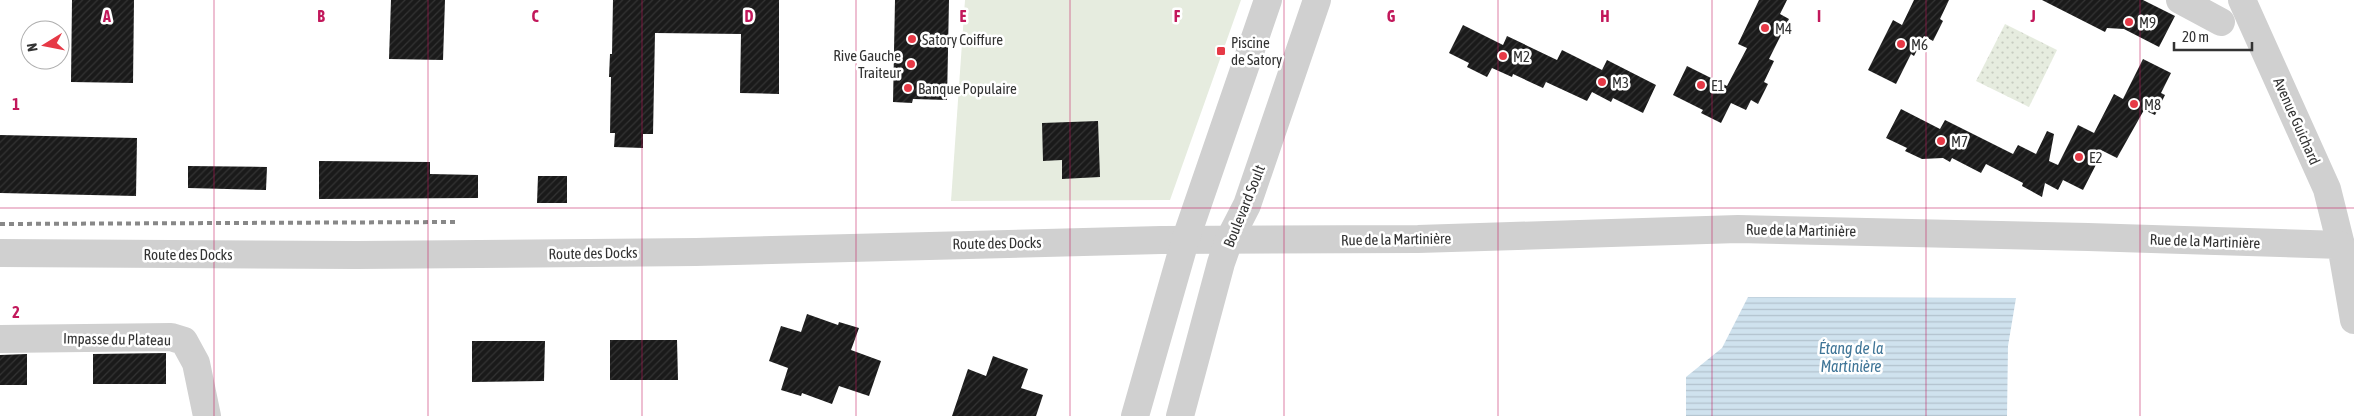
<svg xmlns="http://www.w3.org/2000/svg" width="2354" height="416" font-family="'Asap Condensed',sans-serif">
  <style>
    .grass { fill: #e6ecdf }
    .park { fill: url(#park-dots) }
    .water { fill: url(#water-rules) }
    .building { fill: url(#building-hatch) }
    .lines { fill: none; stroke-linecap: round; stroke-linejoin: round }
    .minor { stroke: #d0d0d0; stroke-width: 28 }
    .rail { stroke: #888; stroke-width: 4; stroke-dasharray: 5 4; stroke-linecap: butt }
    .grid { fill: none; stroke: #c2185b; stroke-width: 1; stroke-opacity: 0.55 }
    .poi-dot { fill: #e63946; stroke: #fff; stroke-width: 2 }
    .labels { text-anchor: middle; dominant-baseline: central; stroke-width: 5; stroke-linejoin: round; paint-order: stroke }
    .poi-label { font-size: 15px; fill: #333; stroke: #fff; text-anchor: start }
    .street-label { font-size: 15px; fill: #333; stroke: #fff }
    .water-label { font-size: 16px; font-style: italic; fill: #3f7597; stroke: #fff }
    .grid-label { font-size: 16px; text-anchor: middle; font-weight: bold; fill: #c2185b; stroke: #fff; stroke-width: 5; stroke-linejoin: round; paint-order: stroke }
  </style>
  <defs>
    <pattern id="park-dots" width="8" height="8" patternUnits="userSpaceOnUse" patternTransform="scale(1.25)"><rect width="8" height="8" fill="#e6ecdf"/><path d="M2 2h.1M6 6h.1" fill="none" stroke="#c6cbc0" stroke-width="1.8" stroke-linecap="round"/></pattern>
    <pattern id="water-rules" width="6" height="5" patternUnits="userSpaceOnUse" patternTransform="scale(1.25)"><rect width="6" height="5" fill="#cfe2ee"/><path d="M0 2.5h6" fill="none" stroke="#b2c2cd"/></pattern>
    <pattern id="building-hatch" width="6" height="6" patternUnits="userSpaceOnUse" patternTransform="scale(1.25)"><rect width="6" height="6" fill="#1a1a1a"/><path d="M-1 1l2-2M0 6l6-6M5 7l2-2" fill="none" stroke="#333"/></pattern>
  </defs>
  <rect width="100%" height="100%" fill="#fff"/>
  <!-- grass -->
  <polygon class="grass" points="965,0 1241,0 1170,200 951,201"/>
  <!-- park -->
  <polygon class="park" points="2005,24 2057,50 2029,107 1976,81"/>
  <!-- water -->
  <polygon class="water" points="1748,297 2016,298 2008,346 2007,416 1686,416 1686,377 1722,348"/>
  <!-- building -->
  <g class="building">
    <polygon points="72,0 134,0 133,83 71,82"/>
    <polygon points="391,0 445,0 443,60 389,59"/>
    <polygon points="613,0 779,0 779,94 740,93 741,34 655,33 653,134 643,134 643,148 614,147 615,133 610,133 611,77 609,77 610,54 612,54"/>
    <polygon points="895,0 949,0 947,100 913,99 912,103 893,102"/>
    <polygon points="1759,0 1787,0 1780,14 1789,19 1769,59 1774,61 1764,82 1768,84 1758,104 1751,100 1746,110 1731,103 1721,123 1701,113 1703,110 1673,95 1687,66 1727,86 1747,48 1738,44"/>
    <polygon points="1914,0 1949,0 1940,19 1943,21 1933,41 1924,36 1914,56 1911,54 1896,84 1868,70 1893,20 1902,25"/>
    <polygon points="2042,0 2143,0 2175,16 2159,47 2124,29 2107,28 2105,32"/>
    <polygon points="1463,25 1503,45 1507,36 1557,60 1562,50 1602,70 1607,60 1656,85 1643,113 1613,98 1611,102 1592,92 1587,101 1546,82 1543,88 1513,74 1512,77 1492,68 1487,77 1467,67 1469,63 1449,53"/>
    <polygon points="2143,59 2171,73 2161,93 2165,95 2155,115 2144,110 2117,158 2103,151 2083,190 2063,180 2058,190 2045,183 2042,197 2022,186 2023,183 1986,164 1981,173 1952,158 1950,162 1943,158 1922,159 1905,151 1907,148 1886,138 1901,109 1940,129 1945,120 2013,154 2018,145 2036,154 2047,131 2054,134 2049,161 2058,165 2078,125 2094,133 2114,94 2123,99"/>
    <polygon points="1098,121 1100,177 1062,179 1062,160 1043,161 1042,123"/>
    <polygon points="0,135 137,138 136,196 0,193"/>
    <polygon points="319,161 430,162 430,174 478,175 478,198 319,199"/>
    <polygon points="188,166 267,167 266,190 188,188"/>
    <polygon points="538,176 567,176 567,203 537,203"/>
    <polygon points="807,314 838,325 839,322 859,328 851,350 881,361 869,396 839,386 832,404 802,393 801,396 781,390 788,368 769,361 781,326 801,332"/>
    <polygon points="610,340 677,340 678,380 610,380"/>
    <polygon points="472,341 545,341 544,381 472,382"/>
    <polygon points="166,353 166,384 93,384 93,354"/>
    <polygon points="27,354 27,385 0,385 0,355"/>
    <polygon points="993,356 1028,369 1021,388 1043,395 1036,416 952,416 968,369 986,376"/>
  </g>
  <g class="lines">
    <!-- minor -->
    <g class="minor">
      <polyline points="2180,0 2221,22"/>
      <polyline points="2242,0 2327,189 2341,245"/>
      <polyline points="0,253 357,255 696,252 1161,240 1418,239 1738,229 2088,237 2341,245 2354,320"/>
      <polyline points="0,339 171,337 184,341 196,363 207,416"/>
      <polyline points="1135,416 1185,241 1268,0"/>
      <polyline points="1180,416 1221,263 1229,240 1247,205 1317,0"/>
    </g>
    <!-- rail -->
    <polyline class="rail" points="0,224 455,222"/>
  </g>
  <!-- grid -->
  <path class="grid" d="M214,0V416M428,0V416M642,0V416M856,0V416M1070,0V416M1284,0V416M1498,0V416M1712,0V416M1926,0V416M2140,0V416M0,208H2354"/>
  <!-- markers -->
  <g class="poi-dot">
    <circle cx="2129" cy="22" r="5"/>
    <circle cx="1765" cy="28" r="5"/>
    <circle cx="912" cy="39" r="5"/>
    <circle cx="1901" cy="44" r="5"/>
    <rect x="1216" y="46" width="10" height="10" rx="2.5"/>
    <circle cx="1503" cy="56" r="5"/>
    <circle cx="911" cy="64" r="5"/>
    <circle cx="1602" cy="82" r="5"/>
    <circle cx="1701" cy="85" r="5"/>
    <circle cx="908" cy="88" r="5"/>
    <circle cx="2134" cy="104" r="5"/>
    <circle cx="1941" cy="141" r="5"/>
    <circle cx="2079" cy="157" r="5"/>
  </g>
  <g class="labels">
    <!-- poi labels -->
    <g class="poi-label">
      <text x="2139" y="22">M9</text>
      <text x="1775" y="28">M4</text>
      <text x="922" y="39">Satory Coiffure</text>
      <text x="1231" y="42">Piscine<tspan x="1231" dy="17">de Satory</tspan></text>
      <text x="1911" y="44">M6</text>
      <text x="901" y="55" text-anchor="end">Rive Gauche<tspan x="901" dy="17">Traiteur</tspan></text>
      <text x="1513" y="56">M2</text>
      <text x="1612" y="82">M3</text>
      <text x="1711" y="85">E1</text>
      <text x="918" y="88">Banque Populaire</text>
      <text x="2144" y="104">M8</text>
      <text x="1951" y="141">M7</text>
      <text x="2089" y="157">E2</text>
    </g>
    <!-- street labels -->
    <g class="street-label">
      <text transform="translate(2297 121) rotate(66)">Avenue Guichard</text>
      <text transform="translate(1244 206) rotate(-68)">Boulevard Soult</text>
      <text transform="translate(1801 230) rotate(1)">Rue de la Martinière</text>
      <text transform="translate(1396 239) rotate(-1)">Rue de la Martinière</text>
      <text transform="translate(2205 241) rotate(2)">Rue de la Martinière</text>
      <text transform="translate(997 243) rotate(-1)">Route des Docks</text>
      <text transform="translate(593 253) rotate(-1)">Route des Docks</text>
      <text x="188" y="254">Route des Docks</text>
      <text transform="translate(117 339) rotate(1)">Impasse du Plateau</text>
    </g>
    <!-- water labels -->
    <g class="water-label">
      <text x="1851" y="348">Étang de la<tspan x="1851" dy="18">Martinière</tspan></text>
    </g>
  </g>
  <g class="grid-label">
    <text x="107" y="22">A</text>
    <text x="321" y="22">B</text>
    <text x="535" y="22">C</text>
    <text x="749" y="22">D</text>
    <text x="963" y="22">E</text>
    <text x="1177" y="22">F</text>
    <text x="1391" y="22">G</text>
    <text x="1605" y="22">H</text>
    <text x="1819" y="22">I</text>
    <text x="2033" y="22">J</text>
    <text x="16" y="110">1</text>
    <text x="16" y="318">2</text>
  </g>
  <!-- north arrow -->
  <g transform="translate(45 45) rotate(260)"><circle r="24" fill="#ffffff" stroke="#adadad"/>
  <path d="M0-4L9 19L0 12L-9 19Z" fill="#e63946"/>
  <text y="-8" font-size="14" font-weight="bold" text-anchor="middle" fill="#333333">N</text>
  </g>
  <!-- scale -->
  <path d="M2174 42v8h78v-8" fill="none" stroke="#333333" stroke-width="2.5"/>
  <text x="2182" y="42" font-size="15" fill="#333333" stroke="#ffffff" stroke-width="4" paint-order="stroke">20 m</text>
</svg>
